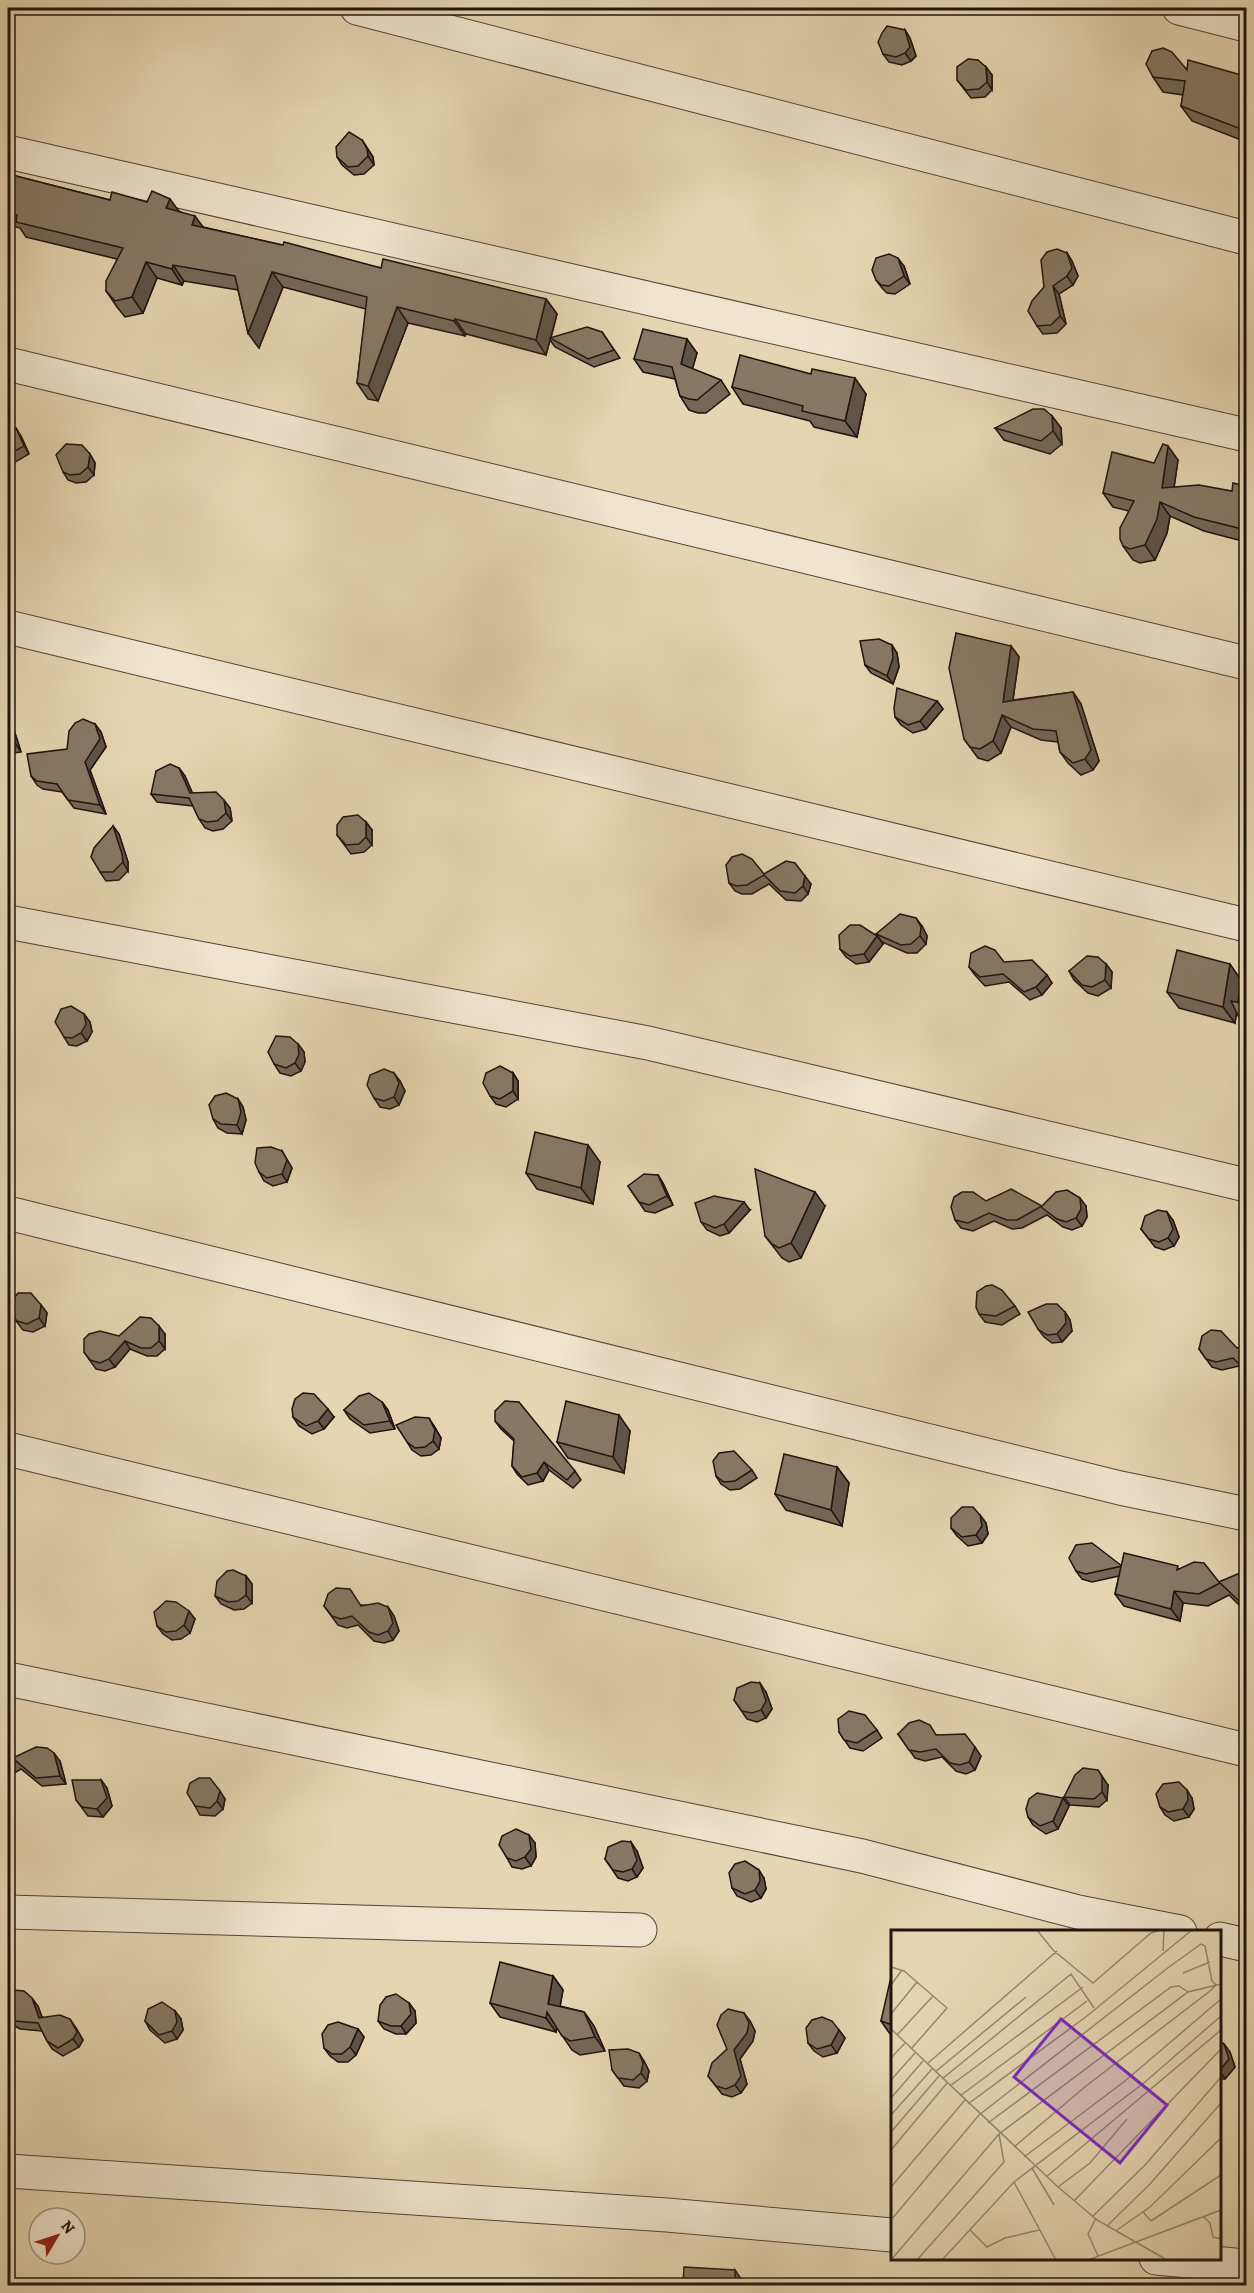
<svg xmlns="http://www.w3.org/2000/svg" width="1254" height="2293" font-family="Alegreya,serif">
  <style>
    .lines { fill: none; stroke-linecap: round; stroke-linejoin: round }
    .street-casing { stroke: #524438; stroke-width: 35 }
    .street { stroke: #efe4cd; stroke-width: 33 }
    .wall { fill: #746756; stroke: #20140f; stroke-width: 1.5 }
    .shaded-wall { fill: #5e5446; stroke: #20140f; stroke-width: 1.5 }
    .building { fill: #877864; stroke: #20140f; stroke-width: 1.5 }
    .inset-road { fill: none; stroke: #978871; stroke-width: 1.5 }
    .view { fill: #7b2cbf; fill-opacity: 0.15; stroke: #7b2cbf; stroke-width: 3 }
    .inset-edge { fill: none; stroke: #20140f; stroke-width: 3 }
  </style>
  <rect width="100%" height="100%" fill="#e6d5b2"/>
  <filter id="stains"><feTurbulence type="fractalNoise" baseFrequency=".00333" numOctaves="4"/><feColorMatrix values="0 0 0 0 .2 0 0 0 0 .09 0 0 0 0 .02 0 0 0 .5 -.17"/></filter>
  <radialGradient id="worn" r=".72"><stop offset=".6" stop-color="#630" stop-opacity="0"/><stop offset="1" stop-color="#630" stop-opacity=".3"/></radialGradient>
  <g class="lines">
    <defs>
      <g id="street">
        <polyline points="357,8 1246,238"/>
        <polyline points="1179,8 1246,25"/>
        <polyline points="8,152 1246,435"/>
        <polyline points="8,364 1246,663"/>
        <polyline points="8,627 1246,925"/>
        <polyline points="8,922 648,1043 1246,1185"/>
        <polyline points="8,1213 1120,1488 1246,1514"/>
        <polyline points="8,1449 1246,1750"/>
        <polyline points="8,1679 862,1856 1078,1912 1180,1932"/>
        <polyline points="8,1912 640,1930"/>
        <polyline points="1220,1939 1246,1945"/>
        <polyline points="8,2171 667,2215 892,2235"/>
        <polyline points="1156,2258 1246,2266"/>
      </g>
    </defs>
    <!-- street casing -->
    <use href="#street" class="street-casing"/>
    <!-- street -->
    <use href="#street" class="street"/>
  </g>
  <!-- wall -->
  <g class="wall">
    <polygon points="905,30 910,38 916,56 911,61 902,65 889,62 883,54"/>
    <polygon points="986,67 992,75 992,90 985,97 971,98 957,80"/>
    <polygon points="1187,70 1245,76 1246,78 1246,142 1192,121 1181,106 1183,95 1163,92 1153,77"/>
    <polygon points="362,140 373,157 374,165 364,174 354,175 342,165 337,157"/>
    <polygon points="8,169 12,175 110,200 179,211 203,227 381,268 546,299 557,314 551,338 602,332 620,358 594,367 555,347 550,340 546,355 466,334 465,336 408,323 378,401 368,399 357,383 366,309 283,287 259,348 248,333 238,290 184,281 182,285 157,278 143,313 125,317 117,307 106,291 117,259 26,237 20,228 8,225"/>
    <polygon points="1067,253 1072,261 1078,276 1073,285 1059,294 1066,324 1057,333 1043,334 1037,326 1044,287"/>
    <polygon points="904,266 910,284 895,294 887,293 882,288 876,280"/>
    <polygon points="697,353 692,369 721,380 730,394 706,413 698,413 689,410 680,396 675,379 643,372 634,359"/>
    <polygon points="732,387 866,394 857,437 814,427 810,421 743,404"/>
    <polygon points="1052,416 1061,428 1062,444 1050,454 1004,440 995,428"/>
    <polygon points="8,426 21,436 29,454 12,464 8,462"/>
    <polygon points="90,454 95,463 94,475 86,482 76,483 68,480 63,472"/>
    <polygon points="1178,460 1174,487 1232,491 1246,486 1246,542 1204,531 1170,516 1167,533 1155,560 1140,563 1133,560 1123,546 1129,511 1113,507 1103,493 1154,463"/>
    <polygon points="1011,646 1019,657 1013,700 1073,692 1081,704 1099,761 1093,770 1081,775 1068,763 1060,752 1058,742 1041,740 1011,727 1001,753 988,761 978,758 964,739"/>
    <polygon points="897,653 899,667 893,684 871,673 865,665"/>
    <polygon points="937,701 943,709 926,729 913,733 901,725 895,717"/>
    <polygon points="8,724 15,733 21,752 8,754"/>
    <polygon points="95,724 101,732 106,747 90,770 106,814 74,808 62,792 43,789 37,785 31,776 67,749"/>
    <polygon points="179,768 185,776 192,793 230,808 232,821 223,829 213,831 205,828 199,819 193,806 157,802 151,794"/>
    <polygon points="366,822 372,830 372,845 364,852 351,854 337,835"/>
    <polygon points="113,826 119,834 128,862 128,871 119,880 106,881 100,872"/>
    <polygon points="764,874 811,884 808,894 801,901 786,900 769,884 752,894 742,894 735,891 729,883"/>
    <polygon points="922,926 927,936 926,944 917,953 907,953 882,942 876,934"/>
    <polygon points="883,944 869,962 856,964 846,957 840,949"/>
    <polygon points="1004,962 1052,983 1042,995 1030,1000 1009,982 985,986 975,975 969,967"/>
    <polygon points="1106,964 1112,972 1111,988 1098,996 1088,993 1074,980 1069,971"/>
    <polygon points="1241,980 1235,1023 1179,1008 1167,992"/>
    <polygon points="84,1014 90,1022 92,1032 87,1041 77,1046 69,1045 64,1037"/>
    <polygon points="298,1044 304,1052 305,1062 301,1071 291,1076 280,1073 274,1064"/>
    <polygon points="513,1073 518,1081 518,1099 506,1107 496,1104 490,1096"/>
    <polygon points="400,1081 405,1091 399,1105 390,1109 380,1107 374,1098"/>
    <polygon points="238,1099 243,1107 246,1120 242,1134 227,1133 218,1128 213,1119"/>
    <polygon points="282,1151 292,1168 287,1182 273,1186 264,1181 259,1172"/>
    <polygon points="600,1162 593,1204 537,1189 526,1173"/>
    <polygon points="658,1175 663,1183 673,1205 655,1213 645,1211 628,1186"/>
    <polygon points="986,1201 1043,1206 1086,1206 1087,1217 1082,1226 1072,1230 1063,1227 1047,1215 1022,1228 1012,1229 994,1221 973,1231 961,1228 955,1220"/>
    <polygon points="825,1206 801,1258 789,1262 782,1258 765,1236"/>
    <polygon points="750,1210 729,1233 720,1236 707,1230 701,1222"/>
    <polygon points="1173,1220 1179,1237 1174,1246 1164,1250 1155,1247 1141,1229"/>
    <polygon points="41,1305 47,1313 45,1326 33,1332 23,1330 10,1313"/>
    <polygon points="1015,1306 1020,1314 1002,1325 985,1322 979,1314"/>
    <polygon points="1065,1312 1070,1320 1072,1331 1062,1342 1052,1343 1044,1337 1038,1329"/>
    <polygon points="165,1334 165,1349 157,1356 147,1356 130,1349 115,1367 105,1371 96,1369 84,1352 119,1336"/>
    <polygon points="1246,1347 1246,1373 1239,1366 1222,1370 1212,1367 1199,1349 1237,1348"/>
    <polygon points="382,1402 388,1410 395,1429 370,1433 350,1419 344,1410"/>
    <polygon points="293,1417 334,1417 324,1429 312,1434 299,1426"/>
    <polygon points="495,1421 575,1471 581,1480 573,1488 549,1470 543,1481 528,1485 517,1474 512,1466 514,1441 501,1429"/>
    <polygon points="434,1426 441,1438 439,1449 431,1455 421,1456 412,1450 407,1442"/>
    <polygon points="630,1431 624,1473 568,1458 557,1442"/>
    <polygon points="837,1467 849,1483 842,1526 786,1510 775,1494"/>
    <polygon points="752,1470 757,1478 740,1489 730,1490 721,1484 716,1476"/>
    <polygon points="980,1515 986,1523 988,1534 982,1543 968,1546 957,1536 951,1528"/>
    <polygon points="1121,1566 1180,1569 1219,1582 1246,1572 1246,1612 1229,1595 1208,1606 1183,1603 1180,1621 1124,1606 1115,1594 1119,1576 1092,1582 1082,1579 1076,1571"/>
    <polygon points="246,1576 252,1584 252,1603 244,1609 234,1610 221,1604 215,1596"/>
    <polygon points="362,1605 388,1607 394,1616 399,1631 393,1640 384,1643 374,1641 358,1625 347,1628 338,1625 324,1606"/>
    <polygon points="195,1619 190,1633 181,1639 172,1640 163,1634 157,1626"/>
    <polygon points="766,1692 772,1709 766,1718 757,1722 747,1719 734,1700"/>
    <polygon points="877,1730 882,1738 863,1751 850,1748 839,1732"/>
    <polygon points="898,1734 937,1735 981,1756 975,1770 966,1774 956,1771 942,1757 925,1761 915,1758"/>
    <polygon points="8,1752 15,1757 60,1761 66,1784 42,1786 21,1769 8,1777"/>
    <polygon points="101,1780 107,1788 112,1806 103,1817 88,1816 76,1800"/>
    <polygon points="1108,1785 1107,1800 1099,1807 1070,1805 1064,1797"/>
    <polygon points="1192,1798 1194,1809 1189,1817 1174,1821 1165,1815 1160,1807"/>
    <polygon points="225,1799 223,1809 215,1816 200,1815 195,1806"/>
    <polygon points="1069,1806 1058,1829 1046,1834 1033,1825 1028,1817"/>
    <polygon points="535,1843 536,1857 531,1866 522,1869 512,1867 507,1858"/>
    <polygon points="637,1851 643,1868 637,1877 628,1881 618,1878 605,1859"/>
    <polygon points="764,1878 766,1889 761,1898 751,1902 737,1896 732,1888"/>
    <polygon points="553,1976 563,1990 560,2006 584,2012 594,2026 605,2051 580,2055 572,2050 557,2028 556,2032 500,2017 490,2003"/>
    <polygon points="892,1982 892,2035 890,2034 881,2021"/>
    <polygon points="8,1993 38,2006 42,2017 76,2028 83,2040 79,2047 63,2056 52,2049 47,2041 42,2031 20,2029 8,2022"/>
    <polygon points="409,2003 415,2011 416,2023 406,2034 396,2034 384,2029 378,2021"/>
    <polygon points="175,2011 181,2019 183,2030 177,2039 165,2043 150,2030 145,2021"/>
    <polygon points="750,2021 755,2031 753,2041 740,2059 747,2084 741,2093 732,2097 722,2094 708,2076 727,2049"/>
    <polygon points="358,2029 364,2037 356,2055 348,2062 338,2062 330,2056 324,2048"/>
    <polygon points="839,2030 845,2038 837,2053 823,2057 814,2051 808,2043"/>
    <polygon points="1220,2042 1224,2044 1230,2052 1235,2067 1225,2079 1220,2079"/>
    <polygon points="644,2061 649,2071 647,2081 639,2088 624,2086 612,2070"/>
  </g>
  <!-- shaded-wall -->
  <g class="shaded-wall">
    <polygon points="905,30 910,38 916,56 911,61 905,53"/>
    <polygon points="986,67 992,75 992,90 987,82"/>
    <polygon points="1245,76 1246,78 1246,92 1242,85"/>
    <polygon points="362,140 373,157 374,165 368,156"/>
    <polygon points="170,199 181,214 166,208"/>
    <polygon points="195,216 206,231 192,225"/>
    <polygon points="1067,253 1072,261 1078,276 1073,285 1067,276"/>
    <polygon points="898,258 904,266 910,284 904,276"/>
    <polygon points="146,262 157,278 143,313 132,297"/>
    <polygon points="173,265 184,281 182,285 172,269"/>
    <polygon points="272,272 283,287 259,348 248,333"/>
    <polygon points="1053,286 1059,294 1066,324 1060,316"/>
    <polygon points="546,299 557,314 546,355 536,340"/>
    <polygon points="397,307 408,323 378,401 368,386"/>
    <polygon points="455,319 466,334 465,336 454,321"/>
    <polygon points="687,339 697,353 690,378 681,364"/>
    <polygon points="855,378 866,394 857,437 845,421"/>
    <polygon points="1052,416 1061,428 1062,444 1053,431"/>
    <polygon points="16,428 21,436 29,454 24,446"/>
    <polygon points="1168,446 1178,460 1172,502 1162,488"/>
    <polygon points="90,454 95,463 94,475 88,467"/>
    <polygon points="1160,502 1170,516 1167,533 1155,560 1145,545"/>
    <polygon points="892,645 897,653 899,667 893,684 887,676"/>
    <polygon points="1011,646 1019,657 1011,713 1003,702"/>
    <polygon points="1073,692 1081,704 1099,761 1093,770 1085,759"/>
    <polygon points="937,701 943,709 926,729 920,721"/>
    <polygon points="1002,715 1011,727 1001,753 993,741"/>
    <polygon points="95,724 101,732 106,747 90,770 106,814 100,805 85,762"/>
    <polygon points="9,725 15,733 21,752 15,743"/>
    <polygon points="179,768 185,776 196,801 190,793"/>
    <polygon points="224,800 230,808 232,821 226,813"/>
    <polygon points="366,822 372,830 372,845 366,837"/>
    <polygon points="113,826 119,834 128,862 128,871 123,862"/>
    <polygon points="805,876 811,884 808,894 803,886"/>
    <polygon points="916,918 922,926 927,936 926,944 920,936"/>
    <polygon points="877,936 883,944 869,962 864,954"/>
    <polygon points="1106,964 1112,972 1111,988 1105,980"/>
    <polygon points="1230,964 1241,980 1235,1023 1223,1007"/>
    <polygon points="1047,975 1052,983 1042,995 1036,987"/>
    <polygon points="84,1014 90,1022 92,1032 87,1041 81,1033"/>
    <polygon points="298,1044 304,1052 305,1062 301,1071 295,1063"/>
    <polygon points="394,1073 400,1081 405,1091 399,1105 394,1097"/>
    <polygon points="513,1073 518,1081 518,1099 513,1091"/>
    <polygon points="238,1099 243,1107 246,1120 242,1134 237,1125"/>
    <polygon points="588,1145 600,1162 593,1204 581,1188"/>
    <polygon points="282,1151 292,1168 287,1182 282,1174"/>
    <polygon points="658,1175 663,1183 673,1205 667,1196"/>
    <polygon points="815,1192 825,1206 801,1258 791,1243"/>
    <polygon points="1080,1198 1086,1206 1087,1217 1082,1226 1076,1218"/>
    <polygon points="744,1202 750,1210 729,1233 724,1224"/>
    <polygon points="1167,1212 1173,1220 1179,1237 1174,1246 1168,1238"/>
    <polygon points="41,1305 47,1313 45,1326 39,1318"/>
    <polygon points="1065,1312 1070,1320 1072,1331 1062,1342 1057,1334"/>
    <polygon points="159,1326 165,1334 165,1349 159,1341"/>
    <polygon points="125,1341 130,1349 115,1367 109,1359"/>
    <polygon points="382,1402 388,1410 395,1429 390,1421"/>
    <polygon points="328,1409 334,1417 324,1429 318,1421"/>
    <polygon points="619,1415 630,1431 624,1473 613,1457"/>
    <polygon points="429,1418 434,1426 441,1438 439,1449 433,1441"/>
    <polygon points="544,1462 549,1470 543,1481 537,1473"/>
    <polygon points="837,1467 849,1483 842,1526 831,1510"/>
    <polygon points="980,1515 986,1523 988,1534 982,1543 976,1535"/>
    <polygon points="246,1576 252,1584 252,1603 246,1595"/>
    <polygon points="1174,1591 1183,1603 1180,1621 1171,1609"/>
    <polygon points="388,1607 394,1616 399,1631 393,1640 388,1631"/>
    <polygon points="189,1611 195,1619 190,1633 184,1625"/>
    <polygon points="760,1683 766,1692 772,1709 766,1718 761,1710"/>
    <polygon points="975,1747 981,1756 975,1770 969,1762"/>
    <polygon points="54,1753 60,1761 66,1784 60,1776"/>
    <polygon points="1098,1770 1108,1785 1107,1800 1102,1792"/>
    <polygon points="101,1780 107,1788 112,1806 103,1817 97,1809"/>
    <polygon points="1187,1790 1192,1798 1194,1809 1189,1817 1183,1809"/>
    <polygon points="220,1791 225,1799 223,1809 217,1801"/>
    <polygon points="1063,1798 1069,1806 1058,1829 1053,1821"/>
    <polygon points="529,1835 535,1843 536,1857 531,1866 525,1857"/>
    <polygon points="631,1842 637,1851 643,1868 637,1877 632,1869"/>
    <polygon points="759,1870 764,1878 766,1889 761,1898 755,1890"/>
    <polygon points="553,1976 563,1990 558,2018 548,2004"/>
    <polygon points="32,1998 38,2006 45,2026 39,2018"/>
    <polygon points="409,2003 415,2011 416,2023 406,2034 401,2026"/>
    <polygon points="175,2011 181,2019 183,2030 177,2039 172,2031"/>
    <polygon points="547,2012 557,2026 556,2032 546,2018"/>
    <polygon points="584,2012 594,2026 605,2051 595,2037"/>
    <polygon points="744,2013 750,2021 755,2031 753,2041 740,2059 747,2084 741,2093 735,2085 734,2050"/>
    <polygon points="70,2019 76,2028 83,2040 79,2047 73,2039"/>
    <polygon points="358,2029 364,2037 356,2055 350,2047"/>
    <polygon points="839,2030 845,2038 837,2053 831,2045"/>
    <polygon points="1224,2044 1230,2052 1235,2067 1225,2079 1220,2071"/>
    <polygon points="639,2053 644,2061 649,2071 647,2081 641,2073"/>
    <polygon points="735,2270 746,2286 735,2286"/>
  </g>
  <!-- building -->
  <g class="building">
    <polygon points="887,26 905,30 910,47 905,53 896,57 883,54 878,42 882,33"/>
    <polygon points="1163,48 1172,52 1187,70 1188,60 1245,76 1242,85 1246,86 1246,131 1181,106 1185,81 1153,77 1146,64 1152,51"/>
    <polygon points="968,59 978,60 986,67 987,82 979,89 966,90 957,80 957,67"/>
    <polygon points="349,132 362,140 367,149 368,156 358,166 348,167 337,157 336,147"/>
    <polygon points="8,174 110,200 112,192 147,202 152,191 170,199 166,208 195,216 192,225 283,245 284,242 381,268 383,259 546,299 536,340 455,319 454,321 397,307 368,386 357,383 367,297 272,272 248,333 235,276 173,265 172,269 146,262 132,297 115,301 106,291 106,281 123,248 16,222 17,215 8,212"/>
    <polygon points="1057,249 1067,253 1072,268 1067,276 1053,286 1060,316 1051,325 1037,326 1028,311 1032,301 1044,287 1041,260 1047,252"/>
    <polygon points="889,254 898,258 904,276 889,286 881,285 876,280 872,270 876,258"/>
    <polygon points="587,327 602,332 614,350 588,359 550,338"/>
    <polygon points="643,329 687,339 681,364 721,380 697,400 689,399 680,396 672,367 634,359"/>
    <polygon points="740,355 811,374 812,369 855,378 845,421 802,411 803,406 732,387"/>
    <polygon points="1033,409 1044,409 1052,416 1053,431 1041,441 995,428"/>
    <polygon points="8,426 16,428 24,446 8,455"/>
    <polygon points="66,444 82,445 90,454 88,467 80,474 70,475 63,472 56,455"/>
    <polygon points="1163,444 1168,446 1162,488 1199,485 1232,491 1233,483 1246,486 1246,530 1194,517 1160,502 1157,519 1145,545 1130,549 1123,546 1120,539 1120,528 1134,501 1103,493 1112,452 1154,463"/>
    <polygon points="956,633 1011,646 1003,702 1073,692 1091,750 1085,759 1073,763 1060,752 1056,731 1033,729 1002,715 993,741 980,749 970,747 964,739 949,668"/>
    <polygon points="879,639 892,645 893,658 887,676 865,665 860,641"/>
    <polygon points="897,688 937,701 920,721 908,725 895,717 894,708"/>
    <polygon points="83,719 95,724 100,739 85,762 100,805 68,800 57,784 37,781 31,776 27,754 67,749 69,731 75,723"/>
    <polygon points="8,724 9,725 15,743 8,745"/>
    <polygon points="170,764 179,768 190,793 216,792 224,800 226,813 217,821 207,822 199,819 189,798 151,794 156,771"/>
    <polygon points="358,815 366,822 366,837 359,844 346,845 337,835 337,825 343,817"/>
    <polygon points="113,826 122,854 123,862 113,872 100,872 91,857 94,848"/>
    <polygon points="742,854 752,859 764,874 786,861 795,863 805,876 803,886 795,893 780,891 764,875 747,885 736,886 729,883 726,865 732,857"/>
    <polygon points="900,914 916,918 921,927 920,936 911,944 901,945 876,934"/>
    <polygon points="850,925 860,925 877,936 864,954 850,956 840,949 839,935"/>
    <polygon points="985,946 995,950 1004,962 1032,960 1047,975 1036,987 1024,992 1003,974 980,977 969,967 971,953"/>
    <polygon points="1177,950 1230,964 1223,1007 1167,992"/>
    <polygon points="1087,956 1098,957 1106,964 1105,980 1092,987 1082,985 1069,971"/>
    <polygon points="1231,1001 1246,1004 1246,1033 1246,1032"/>
    <polygon points="71,1006 84,1014 86,1024 81,1033 72,1038 64,1037 55,1022 61,1009"/>
    <polygon points="276,1036 290,1037 298,1044 299,1054 295,1063 286,1068 274,1064 268,1052"/>
    <polygon points="500,1066 513,1073 513,1091 500,1099 490,1096 483,1083 486,1073"/>
    <polygon points="384,1069 394,1073 399,1083 394,1097 384,1101 374,1098 367,1085 370,1075"/>
    <polygon points="226,1093 238,1099 241,1112 237,1125 221,1124 213,1119 209,1105 215,1096"/>
    <polygon points="535,1132 588,1145 581,1188 526,1173"/>
    <polygon points="271,1147 282,1151 287,1160 282,1174 267,1178 259,1172 255,1163 257,1148"/>
    <polygon points="755,1169 815,1192 791,1243 779,1248 772,1244 765,1236"/>
    <polygon points="644,1174 658,1175 667,1196 649,1205 639,1202 628,1186"/>
    <polygon points="1011,1189 1042,1206 1017,1220 1007,1220 989,1213 968,1223 955,1220 951,1207 954,1197 962,1192 973,1192 986,1201"/>
    <polygon points="1067,1190 1080,1198 1081,1209 1076,1218 1066,1222 1057,1219 1041,1207 1056,1192"/>
    <polygon points="714,1196 744,1202 724,1224 715,1228 701,1222 695,1203"/>
    <polygon points="1158,1210 1167,1212 1173,1229 1168,1238 1159,1242 1149,1239 1141,1229 1145,1216"/>
    <polygon points="992,1285 1002,1290 1015,1306 996,1316 979,1314 976,1307 977,1292 986,1286"/>
    <polygon points="18,1293 31,1293 41,1305 39,1318 27,1324 17,1321 10,1313 10,1303"/>
    <polygon points="1046,1304 1057,1304 1065,1312 1066,1323 1057,1334 1047,1335 1038,1329 1028,1312"/>
    <polygon points="140,1317 151,1318 159,1326 159,1341 151,1348 141,1348 125,1341 109,1359 100,1363 90,1360 84,1352 84,1339 89,1334 100,1331 119,1336"/>
    <polygon points="1211,1330 1221,1331 1237,1348 1246,1347 1246,1371 1233,1358 1216,1362 1206,1359 1199,1349 1202,1336"/>
    <polygon points="303,1393 314,1394 328,1409 318,1421 306,1426 293,1417 292,1409 295,1399"/>
    <polygon points="369,1393 382,1402 390,1421 364,1425 344,1410 359,1396"/>
    <polygon points="505,1401 519,1402 575,1471 567,1480 544,1462 537,1473 522,1477 512,1466 514,1439 495,1421 495,1411"/>
    <polygon points="566,1401 619,1415 613,1457 557,1442"/>
    <polygon points="415,1417 429,1418 435,1430 433,1441 425,1447 415,1448 407,1442 396,1425"/>
    <polygon points="734,1451 752,1470 735,1481 724,1482 716,1476 713,1461 719,1453"/>
    <polygon points="784,1454 837,1467 831,1510 775,1494"/>
    <polygon points="962,1507 973,1507 980,1515 982,1526 976,1535 962,1537 951,1528 951,1518"/>
    <polygon points="1092,1543 1122,1566 1086,1574 1076,1571 1069,1558 1076,1545"/>
    <polygon points="1124,1553 1178,1566 1177,1570 1194,1562 1204,1563 1219,1582 1242,1572 1246,1572 1246,1605 1238,1600 1220,1583 1199,1594 1174,1591 1171,1609 1115,1594"/>
    <polygon points="233,1570 246,1576 246,1595 238,1601 228,1602 215,1596 217,1581 227,1571"/>
    <polygon points="336,1588 350,1589 361,1606 378,1603 388,1607 393,1623 388,1631 378,1635 369,1632 352,1616 341,1619 332,1616 324,1606 328,1594"/>
    <polygon points="166,1601 176,1602 189,1611 184,1625 176,1631 166,1632 157,1626 154,1612"/>
    <polygon points="751,1682 760,1683 766,1701 761,1710 752,1713 742,1711 734,1700 737,1688"/>
    <polygon points="849,1711 865,1715 877,1730 857,1743 844,1740 839,1732 838,1719"/>
    <polygon points="919,1720 930,1725 936,1735 965,1734 975,1747 969,1762 960,1765 950,1763 936,1749 920,1752 909,1750 898,1734 909,1723"/>
    <polygon points="36,1747 47,1748 54,1753 60,1776 36,1778 16,1761 8,1765 8,1752 15,1757"/>
    <polygon points="1083,1768 1098,1770 1102,1777 1102,1792 1094,1799 1064,1797 1075,1775"/>
    <polygon points="199,1778 210,1778 220,1791 217,1801 210,1808 195,1806 187,1793 190,1783"/>
    <polygon points="72,1780 101,1780 107,1798 97,1809 82,1807 76,1800"/>
    <polygon points="1179,1782 1187,1790 1188,1800 1183,1809 1168,1812 1160,1807 1156,1794 1163,1784"/>
    <polygon points="1037,1793 1063,1798 1053,1821 1040,1826 1028,1817 1026,1809 1029,1799"/>
    <polygon points="516,1829 529,1835 531,1849 525,1857 516,1861 507,1858 499,1845 502,1836"/>
    <polygon points="622,1841 631,1842 637,1860 632,1869 623,1872 613,1870 605,1859 608,1847"/>
    <polygon points="745,1861 759,1870 760,1881 755,1890 745,1894 732,1888 729,1873 735,1864"/>
    <polygon points="500,1962 553,1976 548,2004 584,2012 595,2037 570,2041 562,2036 547,2012 546,2018 490,2003"/>
    <polygon points="890,1981 892,1982 892,2025 881,2021"/>
    <polygon points="13,1990 24,1991 32,1998 39,2018 60,2015 70,2019 77,2032 73,2039 58,2048 47,2041 38,2023 14,2021 8,2017 8,1993"/>
    <polygon points="396,1994 409,2003 411,2014 401,2026 391,2026 378,2021 380,2005 386,1997"/>
    <polygon points="162,2002 175,2011 177,2022 172,2031 159,2035 145,2021 148,2009"/>
    <polygon points="728,2009 744,2013 749,2023 747,2033 734,2050 741,2076 735,2085 726,2089 716,2086 708,2076 712,2063 727,2049 717,2025 721,2015"/>
    <polygon points="822,2017 832,2021 839,2030 831,2045 817,2049 808,2043 806,2028 812,2020"/>
    <polygon points="338,2022 358,2029 350,2047 342,2054 332,2054 324,2048 322,2034 328,2025"/>
    <polygon points="1220,2042 1224,2044 1229,2059 1220,2070"/>
    <polygon points="628,2049 639,2053 643,2063 641,2073 633,2080 618,2078 612,2070 609,2050"/>
    <polygon points="684,2267 735,2270 735,2286 683,2286"/>
  </g>
  <!-- overview -->
  <g transform="translate(891 1930)">
    <rect width="330" height="330" fill="#e6d5b2"/>
    <path class="inset-road" d="M146,0L162,20L202,53L260,3L269,0M272,21L273,0M0,37L13,41L56,78L20,119M292,43L319,32M0,55L11,40M0,84L26,52M0,99L167,257L206,290L276,330M6,105L42,66M0,128L14,113M36,134L166,21M44,142L135,67M51,149L180,44L203,78M0,150L24,123M59,156L192,57M69,166L196,71M0,168L32,131M77,174L196,86L301,0M0,185L41,139M97,193L280,57L288,56L297,62M0,202L48,146M0,220L56,153M133,227L234,151L330,69M141,238L163,275M155,247L330,100M123,252L165,330M0,257L74,170M167,257L199,233L236,189M183,271L330,119M252,282L260,291L330,245M202,286L255,234L330,147M313,287L319,293L322,307L330,309M205,288L197,304L207,326M0,290L88,185L278,37L310,14L314,16L321,51L325,55L319,61L195,156L123,217M217,295L259,254L330,173M79,300L96,317L114,308L148,300M226,300L259,277L330,208M0,330L108,204L297,62L330,54M26,330L113,232L108,204M51,330L123,252L254,152L330,86M197,330L330,280"/>
    <path class="view" d="M170,89L276,175L229,233L123,147Z"/>
    <rect width="330" height="330" class="inset-edge"/>
  </g>
  <!-- margin -->
  <rect width="1254" height="2293" fill="none" stroke="#e6d5b2" stroke-width="30"/>
  <rect x="9" y="9" width="1236" height="2275" fill="none" stroke="#20140f" stroke-width="3"/>
  <rect x="15" y="15" width="1224" height="2263" fill="none" stroke="#20140f" stroke-width="1.5"/>
  <!-- north arrow -->
  <g transform="translate(57 2236) rotate(51)"><circle r="28" fill="#efe4cd" stroke="#9c9181" stroke-width="1.5"/>
  <path d="M0-4.5L10 22L0 15L-10 22Z" fill="#8f2418"/>
  <text y="-9" font-size="16" font-weight="bold" text-anchor="middle" fill="#20140f">N</text>
  </g>
  <rect width="100%" height="100%" filter="url(#stains)"/>
  <rect width="100%" height="100%" fill="url(#worn)"/>
</svg>
